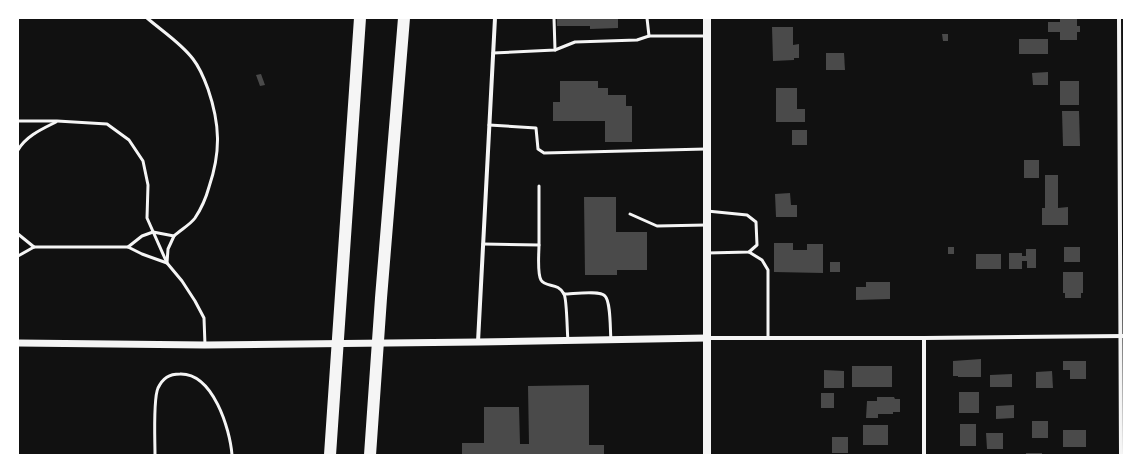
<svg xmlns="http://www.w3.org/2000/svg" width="1142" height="473" font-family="Mulish,sans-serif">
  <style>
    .building { fill: #4a4a4a }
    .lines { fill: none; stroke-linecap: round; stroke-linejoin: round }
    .service { stroke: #f5f5f5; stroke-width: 3 }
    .minor { stroke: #f5f5f5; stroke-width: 4 }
    .tertiary { stroke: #f5f5f5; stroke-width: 7 }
    .secondary { stroke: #f5f5f5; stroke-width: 8 }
    .motorway { stroke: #f5f5f5; stroke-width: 12 }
  </style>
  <rect width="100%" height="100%" fill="#111"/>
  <!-- building -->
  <g class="building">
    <polygon points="557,18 618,18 618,28 590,29 590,26 557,26"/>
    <polygon points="1060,18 1077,18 1077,26 1080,26 1080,32 1077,32 1077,40 1060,40 1060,32 1048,32 1048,22 1060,22"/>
    <polygon points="772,27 793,27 793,45 799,44 799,58 794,58 794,60 773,61"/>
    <polygon points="942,34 948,34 948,41 943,41"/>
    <rect x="1019" y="39" width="29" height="15"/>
    <polygon points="826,53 844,53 845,70 826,70"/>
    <polygon points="1048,72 1048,85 1033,85 1032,73"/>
    <polygon points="261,74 265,85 260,86 256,75"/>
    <polygon points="560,81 598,81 598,88 608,88 608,95 626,95 626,106 632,106 632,142 605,142 605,121 553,121 553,102 560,102"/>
    <rect x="1060" y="81" width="19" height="24"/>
    <polygon points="776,88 797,88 797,109 805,109 805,122 776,122"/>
    <polygon points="1062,111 1079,111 1080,146 1063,146"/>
    <rect x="792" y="130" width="15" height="15"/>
    <rect x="1024" y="160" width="15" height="18"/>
    <polygon points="1045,175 1058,175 1058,208 1068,207 1068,225 1042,225 1042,208 1045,208"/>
    <polygon points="790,193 791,205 797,205 797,217 776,217 775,194"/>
    <polygon points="584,197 616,197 616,232 647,232 647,270 617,270 617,275 585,275"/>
    <polygon points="774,243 793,243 793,250 807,250 807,244 823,244 823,273 774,272"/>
    <rect x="948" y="247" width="6" height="7"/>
    <rect x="1064" y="247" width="16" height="15"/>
    <polygon points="1026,249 1036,249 1036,268 1027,268 1027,261 1022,261 1022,269 1009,269 1009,253 1022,253 1022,256 1026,256"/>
    <rect x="976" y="254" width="25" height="15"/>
    <rect x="830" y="262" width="10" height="10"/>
    <polygon points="1063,272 1083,272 1083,293 1081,293 1081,298 1065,298 1065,293 1063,293"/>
    <polygon points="866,282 890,282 890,299 856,300 856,287 866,287"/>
    <polygon points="981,359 981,377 958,377 958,376 953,376 953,361"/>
    <polygon points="1063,361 1086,361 1086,379 1070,379 1070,370 1063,370"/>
    <rect x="852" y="366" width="40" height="21"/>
    <polygon points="824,370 844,371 844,388 824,388"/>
    <polygon points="1052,371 1053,388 1036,388 1036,372"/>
    <polygon points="1012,374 1012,387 990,387 990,375"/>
    <polygon points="589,385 589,445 604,445 604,455 462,455 462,443 484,443 484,407 519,407 520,444 529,444 528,386"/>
    <rect x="959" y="392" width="20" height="21"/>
    <rect x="821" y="393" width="13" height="15"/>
    <polygon points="877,397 894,397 895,399 900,399 900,412 893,412 893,414 878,414 878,418 866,418 867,401 877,401"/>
    <polygon points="1014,405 1014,418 996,419 996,406"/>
    <rect x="1032" y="421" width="16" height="17"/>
    <rect x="960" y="424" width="16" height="22"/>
    <rect x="863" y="425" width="25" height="20"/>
    <rect x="1063" y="430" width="23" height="17"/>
    <polygon points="986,433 1003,433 1003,449 987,449"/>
    <rect x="832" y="437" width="16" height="16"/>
    <rect x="1026" y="453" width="16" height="2"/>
  </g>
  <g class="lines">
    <!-- service -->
    <g class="service">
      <polyline points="554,18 555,50"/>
      <polyline points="647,18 649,36"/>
      <polyline points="493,53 555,50 575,42 637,40 649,36 706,36"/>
      <polyline points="18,121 57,121 107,124 129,140 143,161 148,185 147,218 167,263 182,281 195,301 204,318 205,345"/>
      <polyline points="489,125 536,128 538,149 544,153 706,149"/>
      <path d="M18,150C26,136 42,129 56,122"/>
      <polyline points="707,211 747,215 756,222 757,245 749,252 707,253"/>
      <polyline points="630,214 657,226 706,225"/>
      <polyline points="18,234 34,247"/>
      <path d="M483,244L539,245C539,253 537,273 541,280C546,288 558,282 564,294C567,299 567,332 568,341"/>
      <polyline points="539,245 539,186"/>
      <polyline points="128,247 142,254 167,263 168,249 174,236"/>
      <polyline points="749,252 762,260 768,270 768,338"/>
      <path d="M18,256L34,247H128L142,236L153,232L174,236C180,230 190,225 195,218C201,209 206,198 209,187C221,152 220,124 208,89C204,78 200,68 193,59C181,43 162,31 147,18"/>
      <path d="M564,294C573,294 600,290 605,296C611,302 610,331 611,340"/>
      <path d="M155,455C155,440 153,399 158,388C163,378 169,374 180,374C213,373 230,429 232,455"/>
    </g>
    <!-- minor -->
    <g class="minor">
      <polyline points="1119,18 1121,455"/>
      <polyline points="707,338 924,338 1124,336"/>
      <polyline points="924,338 924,455"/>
      <polyline points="478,342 495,18"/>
    </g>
    <!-- tertiary -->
    <polyline class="tertiary" points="18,343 205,345 478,342 707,338"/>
    <!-- secondary -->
    <polyline class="secondary" points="707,455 707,18"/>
    <!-- motorway -->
    <g class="motorway">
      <polyline points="330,455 360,18"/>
      <polyline points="370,455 381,298 404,18"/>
    </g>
  </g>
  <!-- border -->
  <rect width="1142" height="473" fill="none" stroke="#ffffff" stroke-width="38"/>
</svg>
